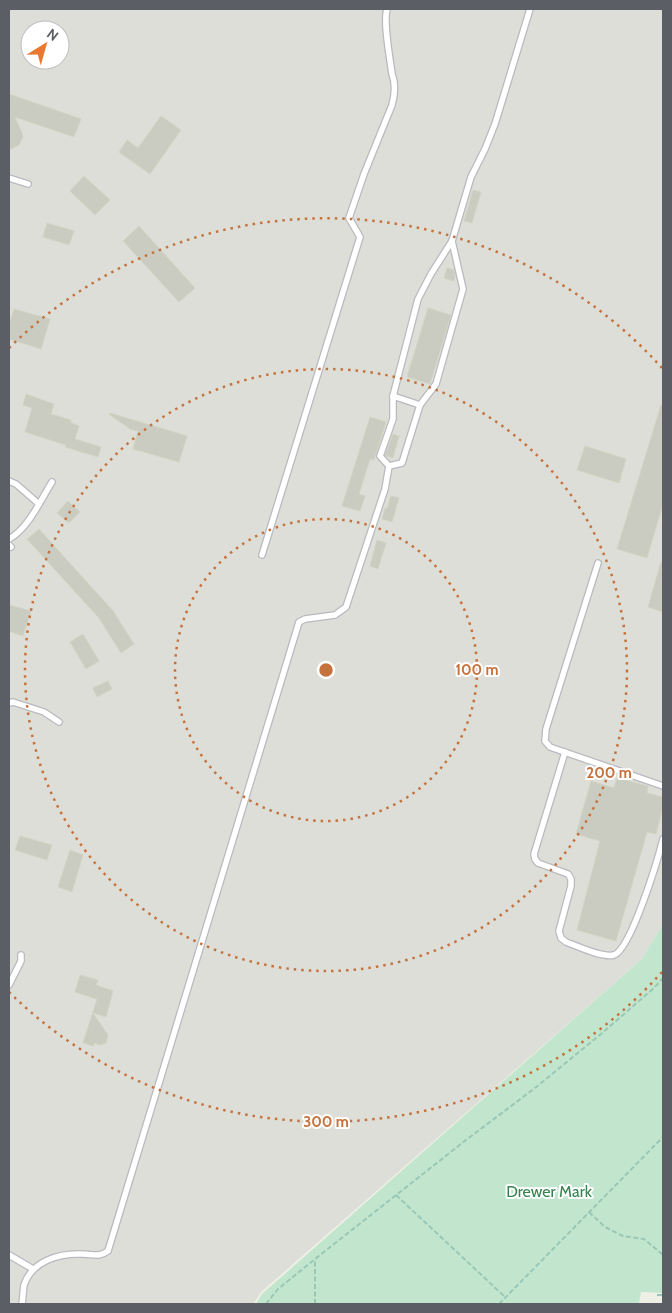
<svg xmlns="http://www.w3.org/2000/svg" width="672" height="1313" font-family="Cabin,sans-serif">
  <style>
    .industrial { fill: #ddded7; fill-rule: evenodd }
    .green { fill: #c1e6cd }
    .building { fill: #cacbc1; stroke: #d4d4c3 }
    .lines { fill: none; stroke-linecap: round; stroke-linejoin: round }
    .service-casing { stroke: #b9bac1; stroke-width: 8 }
    .path { stroke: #9ac7b5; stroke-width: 2; stroke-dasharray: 5 2.5; stroke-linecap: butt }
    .service { stroke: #fff; stroke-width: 5.5 }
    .ring { fill: none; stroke: #c6723d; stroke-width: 2.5; stroke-dasharray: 2.5 5 }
    .labels { text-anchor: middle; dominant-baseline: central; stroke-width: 4; stroke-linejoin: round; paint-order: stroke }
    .park-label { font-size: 16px; fill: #358452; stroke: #fff }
    .centre { fill: #c6723d; stroke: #fff; stroke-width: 2.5 }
    .ring-label { font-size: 15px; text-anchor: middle; font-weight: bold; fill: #c6723d; stroke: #fff; stroke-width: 4; stroke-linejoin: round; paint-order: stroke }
  </style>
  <rect width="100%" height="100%" fill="#eeefe5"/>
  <!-- industrial -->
  <path class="industrial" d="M9,9H663V924L642,959L261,1292L253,1304H9ZM30,30H60V60H30Z"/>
  <!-- green -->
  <polygon class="green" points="663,924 663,1293 641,1292 639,1304 256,1304 262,1294 642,959"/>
  <!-- building -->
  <g class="building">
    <polygon points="9,94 81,119 74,137 15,117 22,133 23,137 19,145 9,150"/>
    <polygon points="161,116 181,130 150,174 119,152 127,140 138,148"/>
    <polygon points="84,176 110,200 95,215 70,191"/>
    <polygon points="473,190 481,192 472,223 464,221"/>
    <polygon points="47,223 74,231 69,245 43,237"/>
    <polygon points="139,226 195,288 179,302 123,241"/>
    <polygon points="447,268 454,270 455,277 454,281 444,278"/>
    <polygon points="428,308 451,315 430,384 407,377"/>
    <polygon points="14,309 50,319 41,349 9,339 9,325"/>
    <polygon points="26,394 54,404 51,414 71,420 71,423 79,426 75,439 101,447 98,457 65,447 66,445 25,432 32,408 23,405"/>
    <polygon points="661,405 663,405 663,504 647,558 617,549"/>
    <polygon points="110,413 187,436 179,462 133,449 138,431 130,429 109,414"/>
    <polygon points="370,417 386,422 374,460 370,459 359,494 365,496 360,511 342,506"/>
    <polygon points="393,434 399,436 393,458 385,455"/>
    <polygon points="585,446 626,459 619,483 577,470"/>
    <polygon points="391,496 399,498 392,522 382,519 385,508 387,509"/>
    <polygon points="68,501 80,512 69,523 57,513"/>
    <polygon points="39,529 113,611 134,644 121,653 99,618 27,539"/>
    <polygon points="377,540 386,543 378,569 370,566"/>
    <polygon points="661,562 663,563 663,612 648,607"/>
    <polygon points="9,605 31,611 23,636 9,631"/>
    <polygon points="83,634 99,661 86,669 70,642"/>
    <polygon points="108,681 112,689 97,697 93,688"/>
    <polygon points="617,778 648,786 647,793 663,797 663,806 656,834 647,832 616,941 577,930 600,841 576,834 591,781 614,788"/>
    <polygon points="20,836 52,845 47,860 15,850"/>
    <polygon points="70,850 83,855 72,892 58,887"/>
    <polygon points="80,975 98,980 96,985 113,991 106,1017 93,1013 108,1035 106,1043 100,1045 94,1043 94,1046 83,1043 97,999 75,992"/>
  </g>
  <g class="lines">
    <defs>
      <g id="service">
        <polyline points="9,178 28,184"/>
        <polyline points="393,396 420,405"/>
        <polyline points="389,466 380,456 393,419 393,396 418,299 431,274 452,241 471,177 485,149 495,124 530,9"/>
        <polyline points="389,466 402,463 420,405 436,384 463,289 452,241"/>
        <polyline points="9,481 16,484 39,504"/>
        <path d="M9,539C28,529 40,501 52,482"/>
        <polyline points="9,545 11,547"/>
        <path d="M262,555L360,237L349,218L364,174L392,105C395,94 396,84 392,74C390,58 383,23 387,9"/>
        <polyline points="598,563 546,729 545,741 550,747 663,786"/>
        <polyline points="9,703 13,702 44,712 59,722"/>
        <path d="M565,752L534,854L535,859L538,863L568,874L571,879V886L559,931L561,938L566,942C577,946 602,958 614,955C631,949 658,859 663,839"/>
        <polyline points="9,985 21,961 21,955"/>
        <polyline points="9,1255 33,1269"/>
        <path d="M22,1304C23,1298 23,1291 24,1285C32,1261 59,1253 82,1254C93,1254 98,1258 108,1251L299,622L305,619L335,615L346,607L385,489L389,466"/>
      </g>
    </defs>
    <!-- service casing -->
    <use href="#service" class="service-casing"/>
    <!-- path -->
    <g class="path">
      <polyline points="396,1195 505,1297"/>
      <polyline points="589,1212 605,1227 623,1236 644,1239 663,1255"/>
      <polyline points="657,1295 663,1295"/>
      <polyline points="266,1304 278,1289 315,1259 466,1140 535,1088 601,1034 654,988 663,978"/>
      <polyline points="315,1304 315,1259"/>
      <polyline points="499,1304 663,1137"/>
    </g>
    <!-- service -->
    <use href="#service" class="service"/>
  </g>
  <!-- distance rings -->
  <g class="ring">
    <circle cx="326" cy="670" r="151"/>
    <circle cx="326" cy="670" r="301"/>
    <path d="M662 972A452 452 0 0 1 9 992M9 348A452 452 0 0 1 662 368"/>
  </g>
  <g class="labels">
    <!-- park labels -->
    <g class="park-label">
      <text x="549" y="1191">Drewer Mark</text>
    </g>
  </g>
  <circle cx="326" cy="670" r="8" class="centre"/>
  <g class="ring-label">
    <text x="477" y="675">100 m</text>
    <text x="609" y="778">200 m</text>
    <text x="326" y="1127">300 m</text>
  </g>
  <!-- border -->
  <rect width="672" height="1313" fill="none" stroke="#5c5e65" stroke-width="20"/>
  <!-- north arrow -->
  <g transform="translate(45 45) rotate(37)"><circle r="24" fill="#ffffff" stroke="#bebfc1"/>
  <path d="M0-4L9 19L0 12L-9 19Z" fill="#e97930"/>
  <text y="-8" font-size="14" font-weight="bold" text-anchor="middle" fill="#5c5e65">N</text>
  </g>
</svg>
